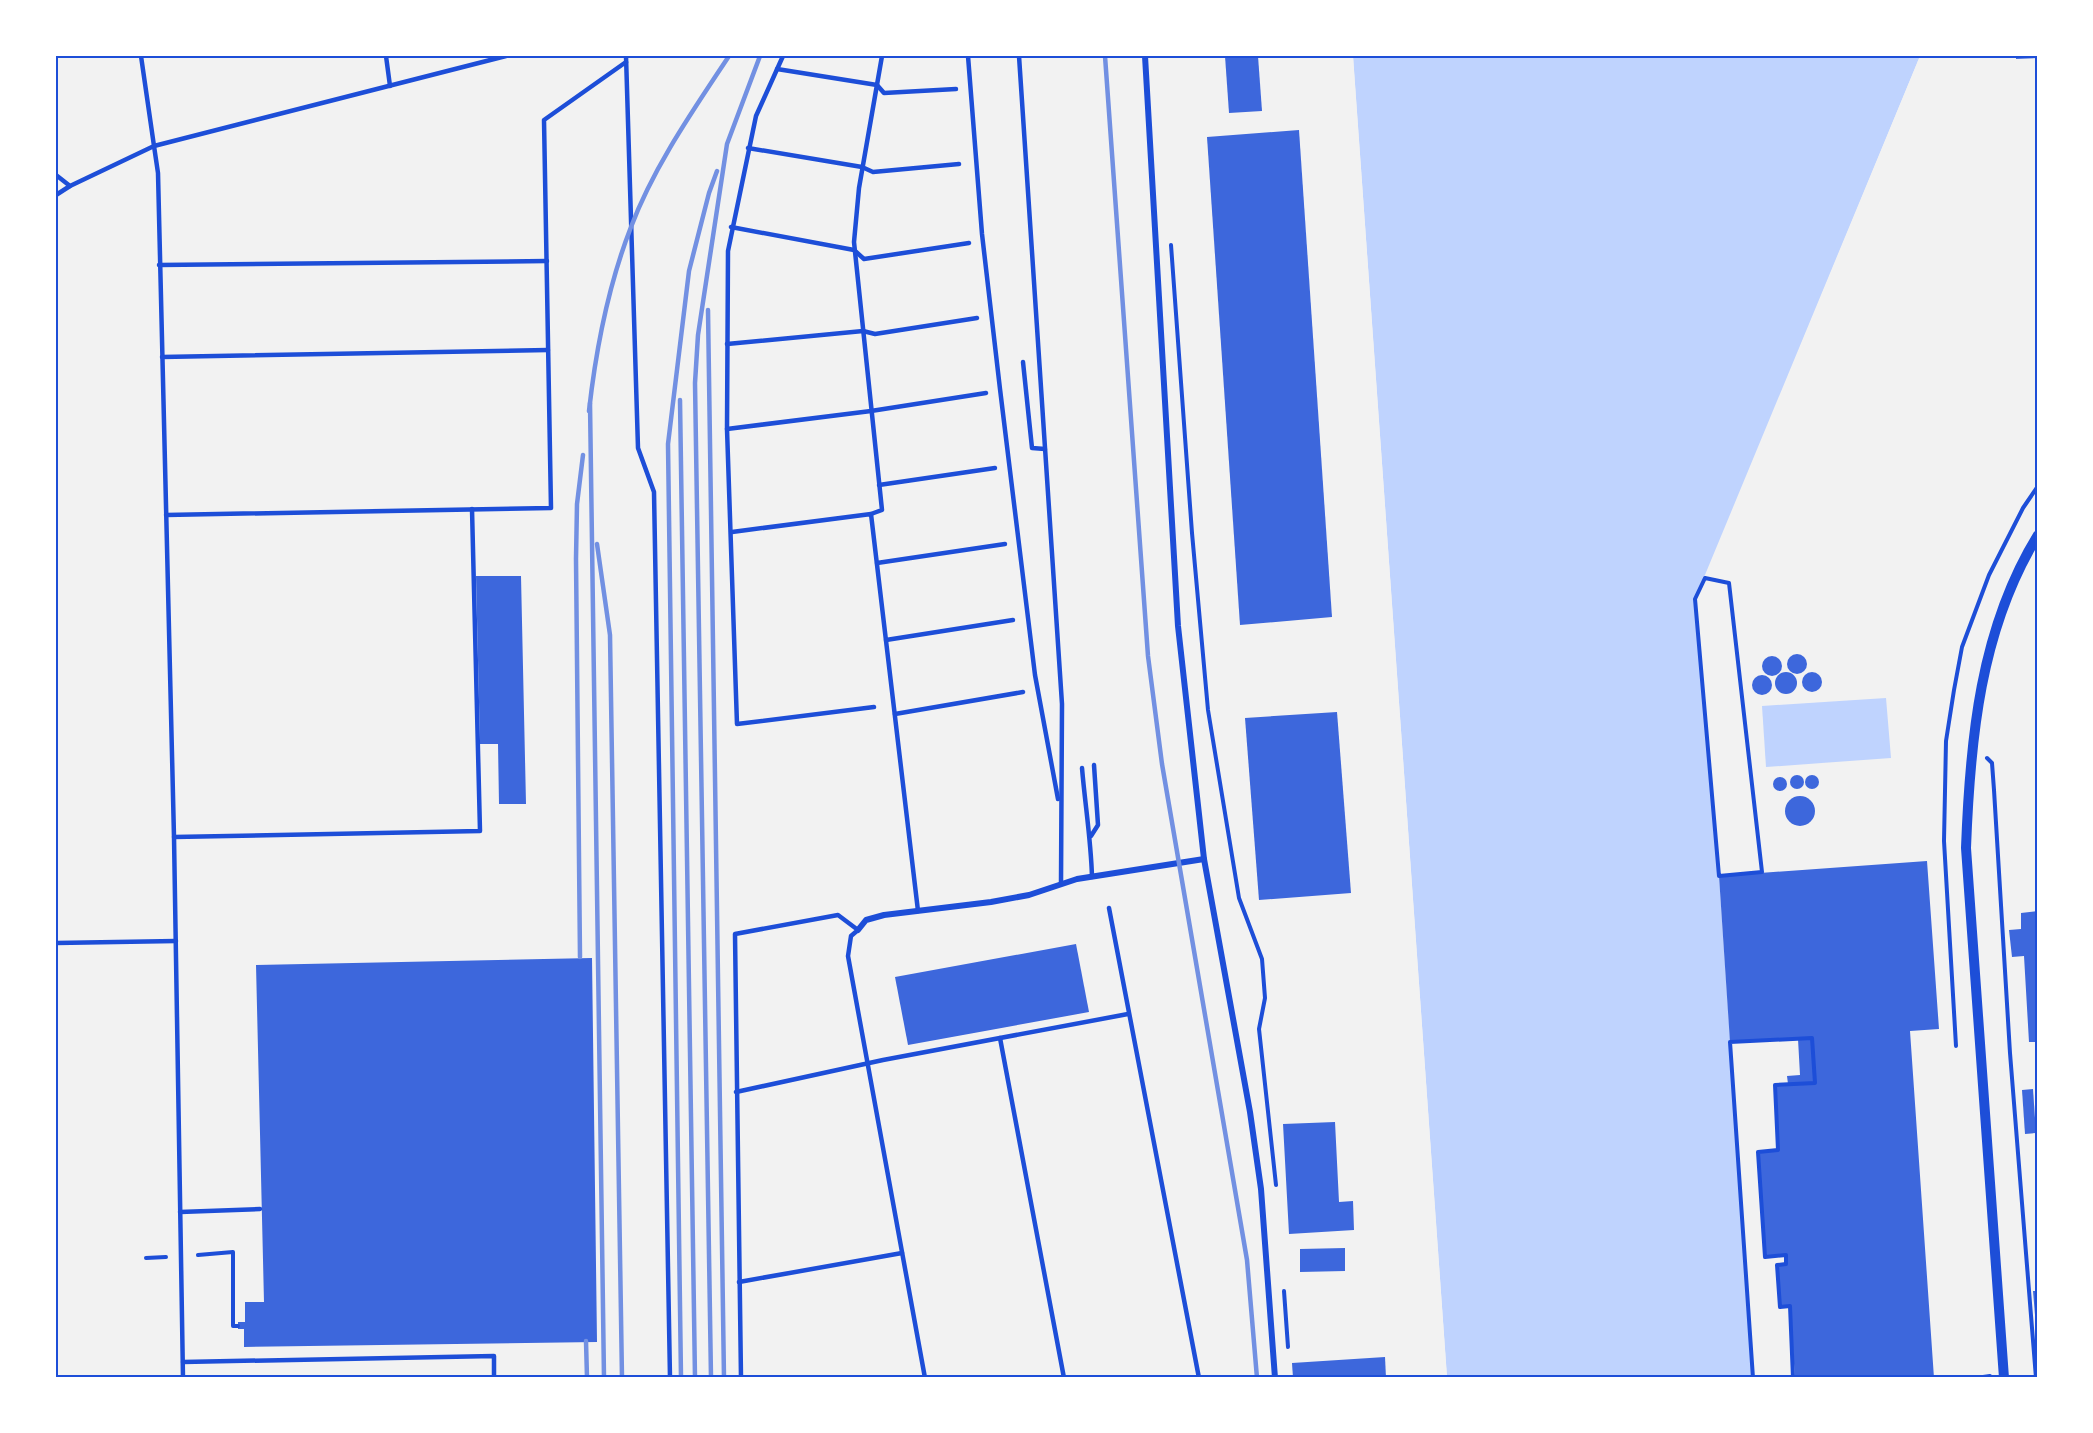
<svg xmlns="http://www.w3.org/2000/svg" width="2093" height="1433" font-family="'Archivo Narrow',sans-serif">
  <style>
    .water { fill: #bfd3fe }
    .pier { fill: #f2f2f2 }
    .building { fill: #3d67dc }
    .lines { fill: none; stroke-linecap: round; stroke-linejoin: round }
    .path { stroke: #1d4ed8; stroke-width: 4 }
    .service { stroke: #1d4ed8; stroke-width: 4.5 }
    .minor { stroke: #1d4ed8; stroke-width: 6 }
    .tertiary { stroke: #1d4ed8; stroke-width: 10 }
    .rail { stroke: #7290e2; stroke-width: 4.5 }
    .neatline { fill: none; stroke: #1d4ed8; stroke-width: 2 }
  </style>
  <rect width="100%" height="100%" fill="#f2f2f2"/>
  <!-- water -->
  <g class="water">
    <polygon points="1353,56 1920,56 1695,599 1719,876 1753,1377 1447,1377"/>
    <polygon points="1886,698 1891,758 1766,767 1762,706"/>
  </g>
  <!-- pier -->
  <g class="pier">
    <polygon points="1350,56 1353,56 1447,1377 1444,1378"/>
    <polygon points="1920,56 1923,56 1708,578 1705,578"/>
  </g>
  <!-- building -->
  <g class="building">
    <polygon points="1225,56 1258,56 1262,111 1229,113"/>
    <polygon points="2016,56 2038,56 2038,58 2016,59"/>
    <polygon points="1299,130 1332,617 1240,625 1207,137"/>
    <polygon points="476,576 521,576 526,804 499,804 498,744 480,744"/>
    <circle cx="1797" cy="664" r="10"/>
    <circle cx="1772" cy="666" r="10"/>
    <circle cx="1786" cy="683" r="11"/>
    <circle cx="1812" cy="682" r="10"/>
    <circle cx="1762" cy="685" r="10"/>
    <polygon points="1337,712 1351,893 1259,900 1245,718"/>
    <circle cx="1812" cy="782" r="7"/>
    <circle cx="1797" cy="782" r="7"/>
    <circle cx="1780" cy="784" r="7"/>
    <circle cx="1800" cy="811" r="15"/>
    <polygon points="1927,861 1939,1029 1910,1031 1934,1378 1795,1378 1790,1306 1780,1307 1777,1265 1786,1264 1786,1255 1765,1257 1758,1152 1778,1150 1775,1085 1788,1084 1787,1076 1800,1075 1798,1039 1730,1042 1719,876"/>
    <polygon points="2038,911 2038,1042 2029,1042 2024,956 2012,957 2009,930 2021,929 2021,913"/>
    <polygon points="1076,944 1089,1012 908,1045 895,977"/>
    <polygon points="592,958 597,1342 244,1347 244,1329 238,1329 238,1322 245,1322 245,1302 264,1302 256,965"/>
    <polygon points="2033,1089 2036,1133 2025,1134 2022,1090"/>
    <polygon points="1335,1122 1339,1202 1353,1201 1354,1230 1289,1234 1283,1124"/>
    <polygon points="1345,1248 1345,1271 1300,1272 1300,1249"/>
    <polygon points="2033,1291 2038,1291 2038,1327 2036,1327"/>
    <polygon points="1385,1357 1386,1378 1293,1378 1292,1363"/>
  </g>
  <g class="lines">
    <!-- path -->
    <g class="path">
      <polyline points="1171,245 1192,533 1208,710 1239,898 1262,959 1265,998 1259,1029 1276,1185"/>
      <polygon points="1705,578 1729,583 1762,872 1719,876 1695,599"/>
      <polyline points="1987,758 1992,763 1994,790 2010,1053 2036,1378"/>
      <polyline points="1956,1046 1944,841 1946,741 1954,690 1962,647 1989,575 2023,508 2038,486"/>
      <polyline points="198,1255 233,1252 233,1326 238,1326"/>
      <polyline points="146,1258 166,1257"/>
      <polyline points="1284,1291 1288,1347"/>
      <polyline points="1753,1378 1730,1042 1812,1038 1815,1083 1775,1085 1778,1150 1758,1152 1765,1257 1786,1255 1786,1264 1777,1265 1780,1307 1790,1306 1793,1378"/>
      <polyline points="1976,1378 1990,1376"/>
    </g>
    <!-- service -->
    <g class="service">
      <polyline points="386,56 390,86"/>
      <polyline points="626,56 638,448 654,492 670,1378"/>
      <polyline points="783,56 756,116 728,251 727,429 737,724 874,707"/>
      <polyline points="968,56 982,234 1000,389 1035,675 1058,799"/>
      <polyline points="1019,56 1062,704 1061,884"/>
      <polyline points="777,69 877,85 884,93 956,89"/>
      <polyline points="748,148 862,167 873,172 959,164"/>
      <polyline points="56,175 70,186 154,146 141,56"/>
      <polyline points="56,195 70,186"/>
      <polyline points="731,227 854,250 864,259 969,243"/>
      <polyline points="159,265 547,261"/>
      <polyline points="727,344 863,331 875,334 977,318"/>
      <polyline points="162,357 548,350"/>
      <polyline points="1023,362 1032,448 1045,449"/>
      <polyline points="727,429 871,411 986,393"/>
      <polyline points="879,485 995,468"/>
      <polyline points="871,514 882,510 854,242 859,188 882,56"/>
      <polyline points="166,515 551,508 544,120 626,62"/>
      <polyline points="732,532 871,514 918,911"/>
      <polyline points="877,563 1005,544"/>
      <polyline points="886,640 1013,620"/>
      <polyline points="895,714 1023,692"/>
      <path d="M1082,768C1085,804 1091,840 1092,877"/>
      <polyline points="1091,836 1098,825 1094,765"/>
      <polyline points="174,837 480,831 472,509"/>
      <polyline points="1109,908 1199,1378"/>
      <polyline points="56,943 176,941"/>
      <polyline points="1000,1038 1064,1378"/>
      <polyline points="736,1092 883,1060 1128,1014"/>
      <polyline points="180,1212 260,1209"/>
      <polyline points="739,1282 902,1253"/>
      <polyline points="183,1362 494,1356 494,1378"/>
      <polyline points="183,1378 174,837 158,173 154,146 506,56"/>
      <polyline points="741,1378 735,934 838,915 858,930 851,936 848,956 925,1378"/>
    </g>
    <!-- minor -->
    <g class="minor">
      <polyline points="1145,56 1178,626 1204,859 1250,1112 1261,1189 1275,1378"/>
      <polyline points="858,930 866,920 884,915 991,902 1029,895 1077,879 1204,859"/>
    </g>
    <!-- tertiary -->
    <path class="tertiary" d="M2004,1378L1966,848C1970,740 1980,629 2038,535"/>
    <!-- rail -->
    <g class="rail">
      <polyline points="1105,56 1148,656 1162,764 1247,1260 1257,1378"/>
      <polyline points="708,310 724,1378"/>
      <polyline points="680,400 695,1378"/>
      <polyline points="590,403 604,1378"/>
      <path d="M589,411C596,348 608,286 631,227C654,166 694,109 729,56"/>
      <polyline points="597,544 610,635 622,1378"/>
      <polyline points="580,957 576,559 577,504 583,455"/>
      <polyline points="586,1341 587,1378"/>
      <polyline points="681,1378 668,444 689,271 709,193 717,171"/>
      <polyline points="711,1378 695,383 698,335 727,144 760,56"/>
    </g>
  </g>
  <!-- border -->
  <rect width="2093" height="1433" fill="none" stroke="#ffffff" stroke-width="114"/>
  <rect x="57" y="57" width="1979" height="1319" class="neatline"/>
</svg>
